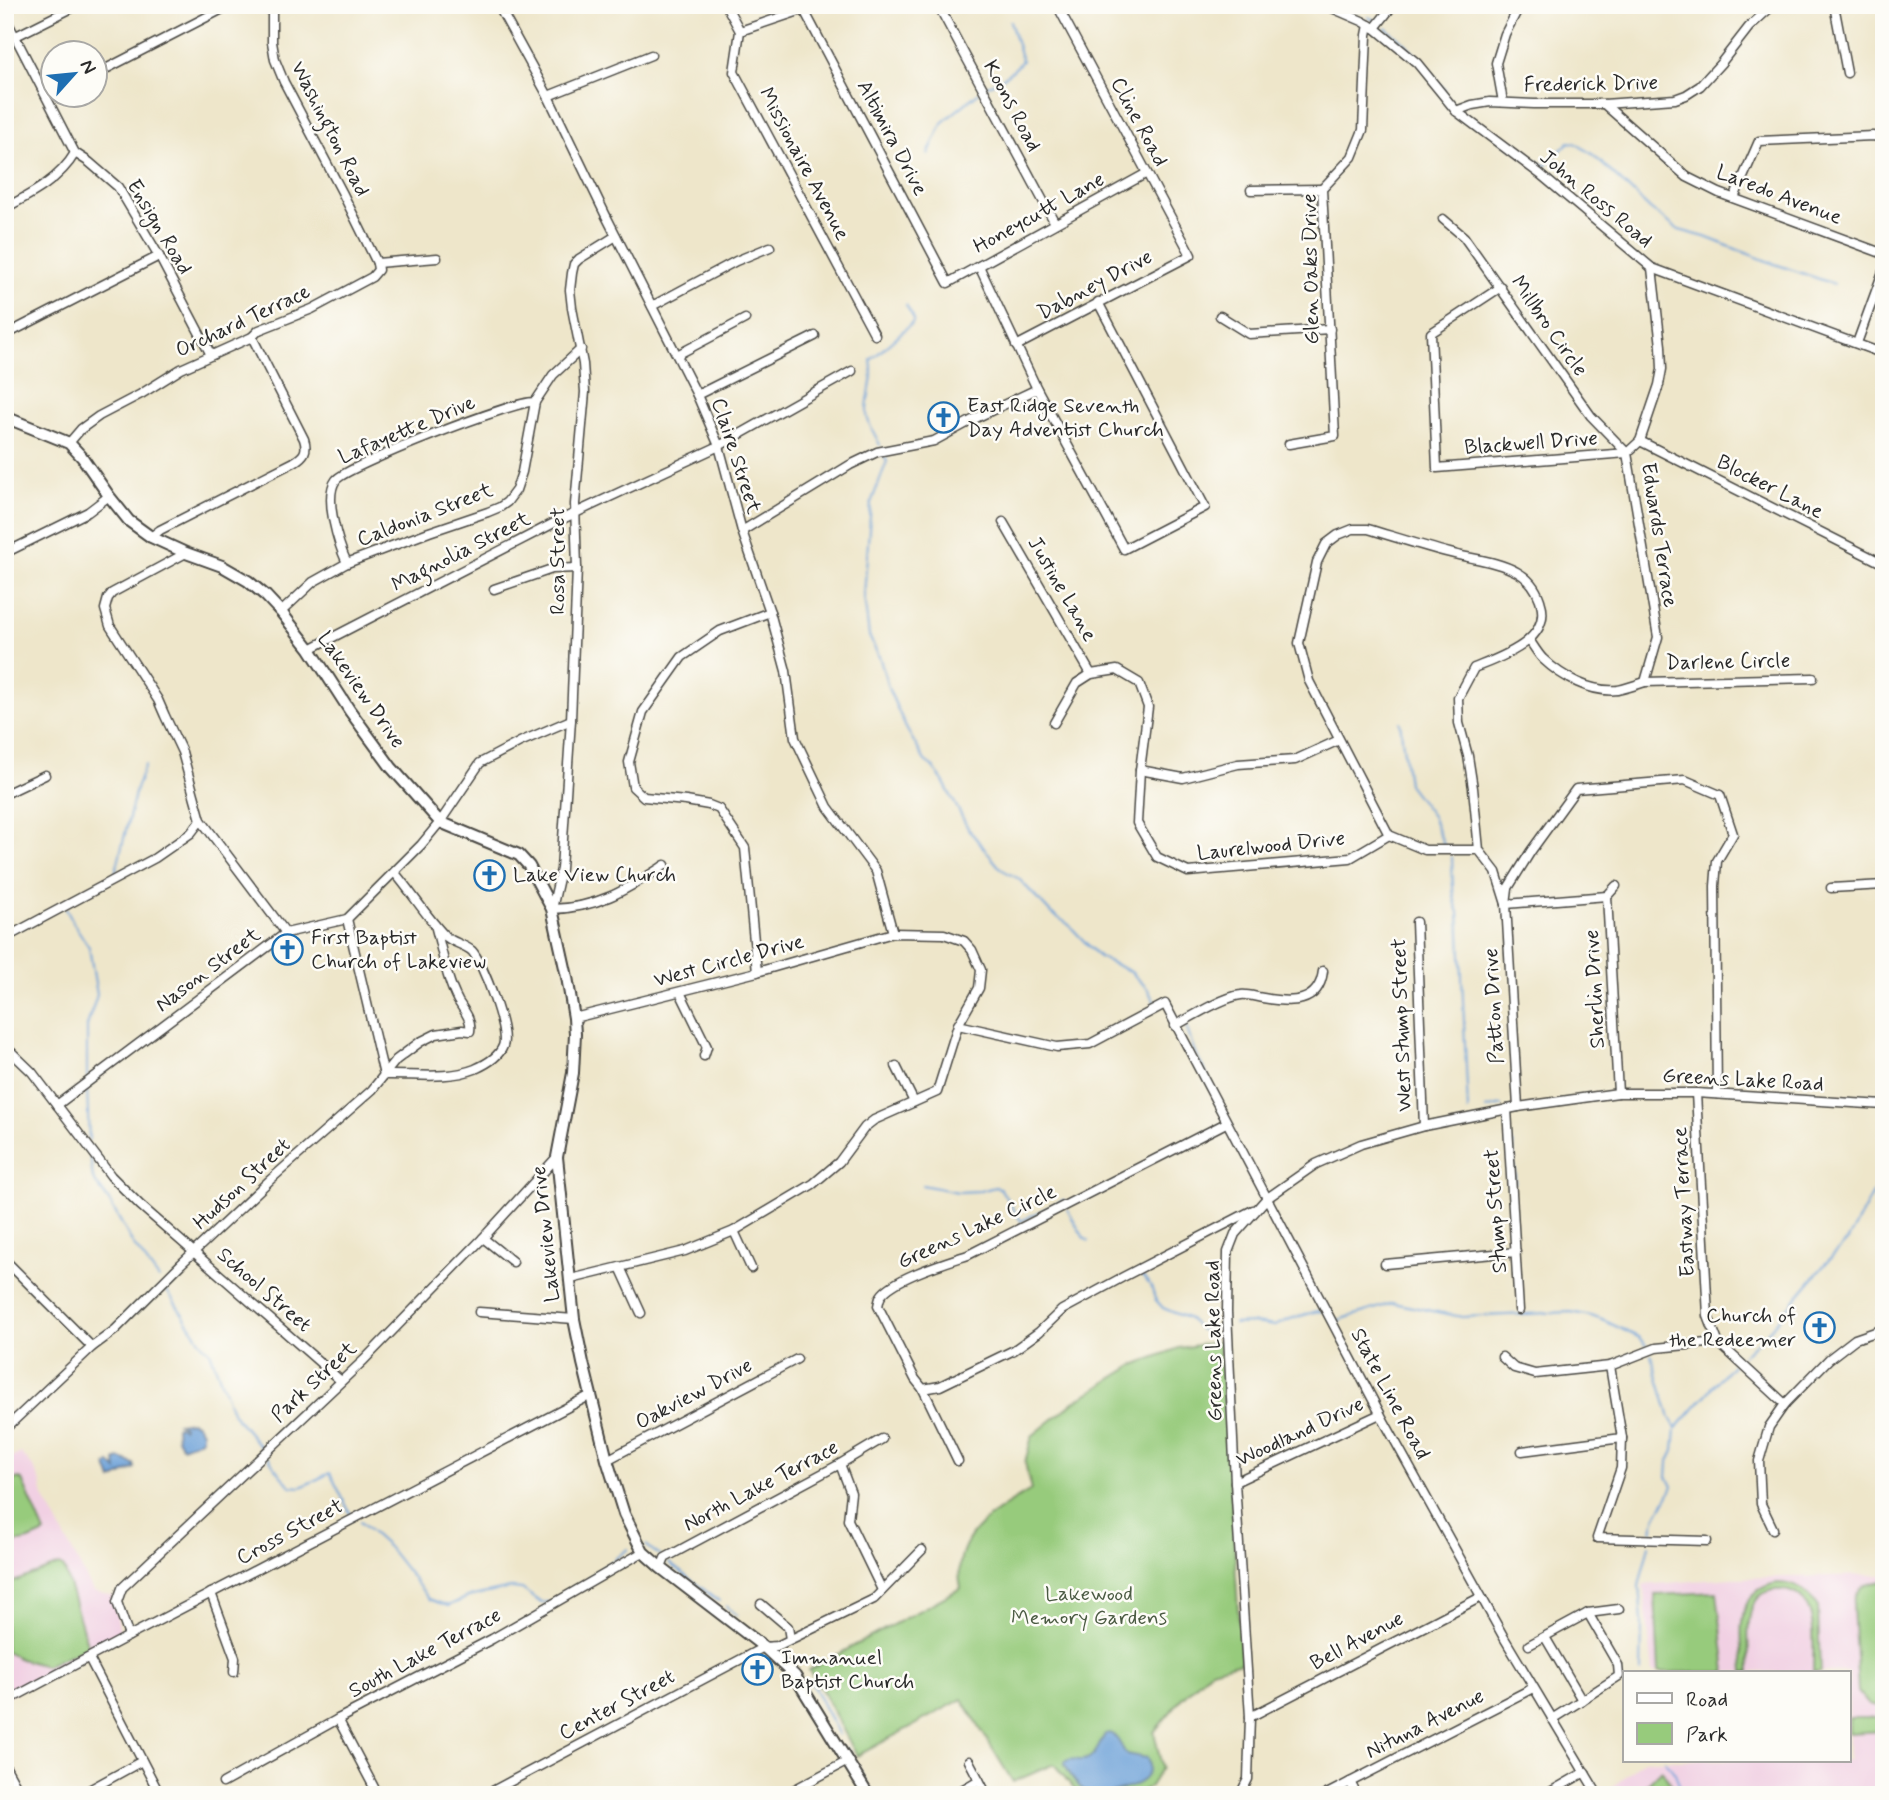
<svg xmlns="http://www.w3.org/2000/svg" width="1889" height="1800" font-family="Mynerve,sans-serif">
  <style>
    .built { fill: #f1d0e3 }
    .green { fill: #97cb7c; stroke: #617b54; stroke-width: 2 }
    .water { fill: #6ca0d8; stroke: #4c6682; stroke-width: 2 }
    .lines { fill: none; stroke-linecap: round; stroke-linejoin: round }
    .stream { stroke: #6ca0d8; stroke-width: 2 }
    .minor-casing { stroke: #484743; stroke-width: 11 }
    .major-casing { stroke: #484743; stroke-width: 14 }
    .minor { stroke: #fff; stroke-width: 8 }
    .major { stroke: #fff; stroke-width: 10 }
    .labels { text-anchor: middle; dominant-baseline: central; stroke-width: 5; stroke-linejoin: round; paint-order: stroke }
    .street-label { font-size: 21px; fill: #2b2b2b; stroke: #fdfcf7 }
    .poi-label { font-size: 21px; fill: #2b2b2b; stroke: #fdfcf7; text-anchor: start }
    .park-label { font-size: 21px; fill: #4b5b43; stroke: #fdfcf7 }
  </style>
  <rect width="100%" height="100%" fill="#fdfcf7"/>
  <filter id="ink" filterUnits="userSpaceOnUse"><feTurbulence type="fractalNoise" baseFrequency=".0143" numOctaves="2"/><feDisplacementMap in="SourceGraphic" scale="14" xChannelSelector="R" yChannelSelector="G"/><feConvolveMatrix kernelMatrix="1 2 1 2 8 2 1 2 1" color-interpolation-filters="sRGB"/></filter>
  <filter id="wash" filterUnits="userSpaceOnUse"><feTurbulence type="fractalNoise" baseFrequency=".00686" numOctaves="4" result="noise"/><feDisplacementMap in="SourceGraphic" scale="28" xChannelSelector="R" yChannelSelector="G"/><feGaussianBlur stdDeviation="1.57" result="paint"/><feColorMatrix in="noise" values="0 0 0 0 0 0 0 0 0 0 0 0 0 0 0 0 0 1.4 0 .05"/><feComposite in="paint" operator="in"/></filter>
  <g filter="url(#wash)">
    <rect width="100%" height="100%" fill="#eee6ca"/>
    <!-- built -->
    <g class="built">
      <polygon points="21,1453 34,1468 41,1483 44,1497 93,1591 113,1596 121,1637 5,1698 5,1461"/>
      <polygon points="1884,1575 1884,1795 1603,1795 1644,1760 1849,1760 1849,1672 1653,1672 1643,1585 1732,1578"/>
    </g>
    <!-- green -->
    <g class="green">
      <path d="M1219,1342L1230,1475L1241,1662L1211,1670L1181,1699L1154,1732L1162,1767L1150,1786L1138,1795H1079L1054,1764L1013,1782L962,1699L857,1756L823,1692L809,1670L961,1588C950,1536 993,1513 1031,1490L1025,1462L1032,1436L1074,1402L1134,1365L1179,1348Z"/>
      <path d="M18,1478L22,1480L45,1533C31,1540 21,1544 5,1542V1484Z"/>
      <polygon points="59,1565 64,1568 88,1647 45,1666 20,1659 5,1651 5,1585"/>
      <path d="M1884,1581V1708H1882L1869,1705L1858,1692L1853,1606C1857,1586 1865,1583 1884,1581Z"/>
      <path d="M1777,1583C1799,1583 1804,1592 1818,1605L1820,1672H1813C1813,1655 1816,1623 1808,1608C1804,1598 1794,1591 1783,1590C1738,1586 1749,1645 1750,1672H1744C1742,1637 1731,1592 1777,1583Z"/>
      <polygon points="1717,1592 1726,1672 1659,1672 1655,1595"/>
      <polygon points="1849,1718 1884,1718 1884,1731 1849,1733"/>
      <polygon points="1661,1770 1667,1776 1677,1795 1636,1795"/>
    </g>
    <!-- water -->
    <g class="water">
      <polygon points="190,1421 196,1423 202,1432 202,1437 198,1441 182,1447 177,1438 176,1427 178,1426 183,1428 183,1426 178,1423"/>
      <polygon points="121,1459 134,1464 135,1468 112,1480 107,1466 110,1463 117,1470 116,1460"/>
      <path d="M1109,1733C1117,1735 1121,1746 1126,1754L1147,1758C1156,1779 1135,1786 1119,1791C1111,1794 1100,1798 1091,1794C1080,1791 1070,1775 1065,1765V1762C1072,1757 1074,1760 1082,1760C1096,1759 1099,1744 1105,1734Z"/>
    </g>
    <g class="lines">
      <!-- stream -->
      <g class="stream">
        <polyline points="1343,5 1359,12"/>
        <polyline points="1368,17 1374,20"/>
        <polyline points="1386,28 1406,44 1445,90"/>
        <path d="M987,86C1001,79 1012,73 1022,61L1010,21"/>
        <polyline points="1501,140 1522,154 1545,166 1569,142 1575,143 1592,154 1651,210 1679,230 1705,237 1772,263 1834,284"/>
        <polyline points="928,154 943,122 978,93"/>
        <path d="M880,445C876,436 868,425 867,415C866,396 875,380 871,360L913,322V317L906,305"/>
        <polyline points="884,456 887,461 871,503 864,596 869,636 880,659 889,690 906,728 925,761 932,766 943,781 969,830 1001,869 1019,879 1051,913 1068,924 1099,957 1131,972 1147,988 1155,1003"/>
        <polyline points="1400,722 1408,784 1432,816 1444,845"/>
        <path d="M1452,857C1453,875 1451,896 1459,912L1468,1111"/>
        <polyline points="115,875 136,789 145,765"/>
        <polyline points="66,909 74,924 89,947 97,995 87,1026 87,1077"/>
        <polyline points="1186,1026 1194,1050 1207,1076"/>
        <polyline points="87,1089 89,1140"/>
        <polyline points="1486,1109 1502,1105"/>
        <polyline points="1513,1143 1515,1183"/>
        <polyline points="90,1155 93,1179 109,1201 133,1244 159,1279"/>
        <polyline points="922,1185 958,1192 980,1191 995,1187 1000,1188 1021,1221 1064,1200"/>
        <polyline points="1067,1209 1084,1238 1089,1241"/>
        <polyline points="1140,1274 1151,1286 1155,1299 1163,1308 1189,1319 1200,1330 1222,1326"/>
        <polyline points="165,1288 204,1346 210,1351 233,1414 263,1450"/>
        <polyline points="1336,1321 1393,1303 1462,1317 1571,1312 1591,1316 1605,1321 1638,1337 1646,1345"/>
        <polyline points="1234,1324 1254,1323 1275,1326 1290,1319 1318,1311 1321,1312"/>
        <polyline points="1651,1355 1669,1415 1676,1429"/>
        <polyline points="1742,1356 1766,1334 1826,1263 1848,1240 1876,1188 1884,1180"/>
        <polyline points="268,1457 281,1476 291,1486 301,1487 330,1473 351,1515"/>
        <polyline points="360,1522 388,1547 429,1599 448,1606 468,1597 511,1588 522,1589 541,1603 548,1602"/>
        <path d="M1652,1532C1653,1515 1667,1502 1673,1486L1667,1477L1668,1463L1674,1451L1676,1429L1732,1365"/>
        <polyline points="646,1545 660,1556"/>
        <polyline points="669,1563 719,1601"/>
        <polyline points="589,1578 628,1549"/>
        <polyline points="726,1606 737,1615"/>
        <polyline points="1641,1672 1642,1622 1639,1586 1649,1545"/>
        <polyline points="812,1684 839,1735"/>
        <polyline points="846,1748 874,1795"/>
        <polyline points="1665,1760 1675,1774 1683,1795"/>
      </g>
    </g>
  </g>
  <g filter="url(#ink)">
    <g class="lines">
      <defs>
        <g id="minor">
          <polyline points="272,5 272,42 275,60 284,82 342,192 377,263"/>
          <polyline points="498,5 548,96 605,214 697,395 719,446 742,531 770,612 786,671 795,738 828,807 876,871 893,933"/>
          <polyline points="726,5 740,31 734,72 875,335"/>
          <polyline points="938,5 1055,223"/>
          <polyline points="1325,5 1362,21 1376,29 1417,63 1456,111 1540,174 1652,268 1884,354"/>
          <polyline points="1834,5 1847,73"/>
          <polyline points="804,10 948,283 1147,173"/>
          <polyline points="5,17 75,153 89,162 118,187 159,256 211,355"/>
          <polyline points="1375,28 1393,5"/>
          <polyline points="740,31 817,5"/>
          <polyline points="16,36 78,5"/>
          <polyline points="94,75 230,5"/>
          <polyline points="548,96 651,55"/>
          <polyline points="1503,102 1496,63 1505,34 1520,5"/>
          <polyline points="1604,104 1687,177 1719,193 1884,254"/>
          <polyline points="1456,111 1472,105 1490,102 1534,104 1604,104 1675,99 1686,95 1700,86 1721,63 1749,27 1773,5"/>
          <polyline points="1251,190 1322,189"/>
          <polyline points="1734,198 1759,141 1873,136 1884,139"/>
          <path d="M5,208C32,194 60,179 75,153"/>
          <polyline points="1443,219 1464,237 1591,416 1627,453"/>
          <path d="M616,236L579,259L574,264L572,273L570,290L572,308L583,364L585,392L575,504L577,568L571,720L561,869L552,909C599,908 627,889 665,865"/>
          <polyline points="377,263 437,258"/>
          <polyline points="979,266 1037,389 1124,549 1205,507 1098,302"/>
          <polyline points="1501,287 1431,333 1437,468 1627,453"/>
          <polyline points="652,306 736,261 770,247"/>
          <polyline points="1220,316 1249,334 1330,329"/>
          <polyline points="5,335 159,256"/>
          <polyline points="1857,343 1884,269"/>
          <polyline points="1016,346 1191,255 1057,5"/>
          <polyline points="677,355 745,319"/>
          <polyline points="697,395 815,336"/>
          <polyline points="1640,441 1884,564"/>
          <polyline points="69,443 81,429 99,416 141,394 181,369 252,337 259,330 312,309 372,277 378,270 377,263"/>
          <polyline points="1289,444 1335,436 1322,189 1352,157 1363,130 1367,35 1369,25"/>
          <polyline points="1003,522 1091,674"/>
          <polyline points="742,531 850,465 877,452 934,441 978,417 1037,389"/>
          <path d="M151,537L160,530L294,462C304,456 308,451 304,439L252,337"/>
          <polyline points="5,553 88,512 109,496"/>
          <polyline points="186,553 112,593 108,598 105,609 110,626 158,700 165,716 182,752 201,820 286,933"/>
          <path d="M347,563C339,546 323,497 336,480C347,466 518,399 535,402"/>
          <polyline points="494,589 552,569 577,568"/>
          <polyline points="281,612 313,582 347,563 429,532 488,512 500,507 507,502 516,490 522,472 535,402 553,375 581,349"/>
          <path d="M1530,641C1534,647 1538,654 1543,659C1562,677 1591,693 1618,690C1627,688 1636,685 1645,682L1813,678"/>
          <polyline points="310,649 556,522 719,446 852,371"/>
          <polyline points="1645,682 1658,637 1627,453 1640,441 1659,385 1662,369 1661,346 1652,268"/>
          <polyline points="1054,723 1077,683 1091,674 1117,670 1139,683 1148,707 1140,770 1137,823 1157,857 1188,872 1350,858 1389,835"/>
          <polyline points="1140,770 1183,778 1238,764 1295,760 1339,740"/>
          <polyline points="5,794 45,775"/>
          <path d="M1479,850L1473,788L1468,756L1459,723L1458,698L1474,668C1501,657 1554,640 1540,600C1536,588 1528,578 1517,572C1497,561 1472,559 1450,553C1423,546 1395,537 1368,529H1353L1338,535L1326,544L1317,562L1299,643L1309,681L1389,835L1425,850H1479L1496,872L1506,904"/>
          <polyline points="1616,886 1607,896 1618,1093"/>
          <polyline points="1831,888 1884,885"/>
          <polyline points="1506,904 1607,896"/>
          <polyline points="347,919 384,1075"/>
          <polyline points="1416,922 1424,1126"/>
          <polyline points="5,938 155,858 191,833 201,820"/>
          <polyline points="757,972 745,848 719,809 709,805 686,801 644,797 633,787 629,762 643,712 682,657 720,631 770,612"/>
          <polyline points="680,992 707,1047 704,1056"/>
          <polyline points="958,1025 1057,1047 1090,1044 1165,1004 1384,1421 1503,1636 1598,1795"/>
          <path d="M1175,1026C1191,1017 1223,997 1241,995C1247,994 1256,997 1263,998C1290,1003 1319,1005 1323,971"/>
          <polyline points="5,1046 32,1072 111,1176 140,1205 341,1381"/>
          <polyline points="896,1066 914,1102"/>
          <path d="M384,1075C413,1074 447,1080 475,1069C484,1065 499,1057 503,1046C509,1032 483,963 472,951C464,944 452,943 444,935C426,916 412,893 395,873"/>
          <polyline points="1696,1093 1708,1316 1718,1342 1785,1404"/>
          <polyline points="57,1105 286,933 347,919 421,845 440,822 480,763 520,742 571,720"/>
          <polyline points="1518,1107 1506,904 1508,888 1531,851 1576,789 1685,780 1720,795 1733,834 1717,861 1715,886 1717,1094"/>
          <polyline points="1507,1109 1519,1310"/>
          <polyline points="734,1231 751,1268"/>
          <polyline points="483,1238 513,1262"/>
          <polyline points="5,1260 92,1347"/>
          <polyline points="1385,1264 1516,1252"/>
          <polyline points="620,1267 641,1313"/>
          <polyline points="571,1279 685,1251 734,1231 813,1184 839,1162 865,1127 874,1120 937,1092 958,1025 979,988 981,970 972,950 964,941 944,934 893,933 757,972 574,1018"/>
          <polyline points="479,1312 574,1319"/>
          <polyline points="1502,1357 1514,1368 1535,1374 1610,1366 1656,1348 1718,1342"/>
          <polyline points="1610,1366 1622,1438 1621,1468 1597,1538 1707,1541"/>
          <polyline points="923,1389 940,1386 1014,1350 1039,1332 1062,1310 1123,1277 1253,1210"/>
          <path d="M5,1429L92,1347L115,1330L181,1264L270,1180L372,1090L396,1060L420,1042L436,1034L462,1030L470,1031C472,1019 464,1011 458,1001C446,979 442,949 435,925"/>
          <polyline points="1522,1451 1622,1438"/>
          <polyline points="607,1460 797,1359"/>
          <path d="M958,1461L923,1389L915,1379L878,1306C879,1302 879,1299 881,1296C893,1278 947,1262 968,1255L1226,1123"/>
          <polyline points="840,1464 851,1493 848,1520 882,1590"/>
          <polyline points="1235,1482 1380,1414"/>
          <polyline points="1773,1529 1761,1504 1759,1461 1769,1427 1785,1404 1829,1359 1855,1339 1884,1329"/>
          <polyline points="661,1568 665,1558 840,1464 882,1439"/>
          <polyline points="211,1593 235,1658 234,1672"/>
          <polyline points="761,1604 788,1627 790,1639"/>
          <polyline points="129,1636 117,1602 122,1588 364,1360 483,1238 557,1157"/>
          <polyline points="1545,1637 1582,1700 1619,1676 1618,1665 1588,1613"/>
          <polyline points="1529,1645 1588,1613 1619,1609"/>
          <polyline points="89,1658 160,1795"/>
          <polyline points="5,1702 129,1636 591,1395"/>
          <polyline points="1250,1717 1481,1597"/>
          <polyline points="338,1719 378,1795"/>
          <polyline points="1552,1719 1582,1700"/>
          <polyline points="969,1761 987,1795"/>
          <polyline points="5,1766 21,1795"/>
          <polyline points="1350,1782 1357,1795"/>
          <polyline points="223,1783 338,1719 492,1639 643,1552"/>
          <polyline points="80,1795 142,1761"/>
          <polyline points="485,1795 764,1647 777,1646 874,1599 922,1550"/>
          <polyline points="784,1795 848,1761"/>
          <polyline points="953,1795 979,1780"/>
          <polyline points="1240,1795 1248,1779 1250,1717 1235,1482 1227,1312 1228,1252 1235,1234 1266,1199 1316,1164 1361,1144 1424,1126 1518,1107 1618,1093 1696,1093 1884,1105"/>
          <polyline points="1325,1795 1533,1688"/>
          <polyline points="1545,1795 1585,1772"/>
        </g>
        <polyline id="major" points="5,417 69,443 82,457 109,496 129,521 151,537 186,553 222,566 248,581 266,596 281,612 310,649 350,711 391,767 440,822 519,855 529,866 552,909 567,977 574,1018 575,1034 573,1073 557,1157 574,1319 583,1363 607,1460 624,1514 643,1552 661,1568 764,1647 795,1676 868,1795"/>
      </defs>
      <!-- minor casing -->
      <use href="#minor" class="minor-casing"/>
      <!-- major casing -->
      <use href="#major" class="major-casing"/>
      <!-- minor -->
      <use href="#minor" class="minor"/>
      <!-- major -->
      <use href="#major" class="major"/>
    </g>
  </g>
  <!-- icons -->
  <defs>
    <symbol id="church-ring" viewBox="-11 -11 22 22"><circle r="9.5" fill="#fdfcf7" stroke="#1f6fb2" stroke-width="1.5"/><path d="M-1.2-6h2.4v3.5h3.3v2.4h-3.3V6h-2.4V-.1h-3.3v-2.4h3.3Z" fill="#1f6fb2"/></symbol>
  </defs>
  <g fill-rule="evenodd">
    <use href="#church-ring" x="926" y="400" width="35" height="35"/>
    <use href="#church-ring" x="472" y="858" width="35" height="35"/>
    <use href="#church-ring" x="270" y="932" width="35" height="35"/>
    <use href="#church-ring" x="1802" y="1310" width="35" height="35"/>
    <use href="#church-ring" x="740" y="1652" width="35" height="35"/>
  </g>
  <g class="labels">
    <!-- street labels -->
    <g class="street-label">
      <text transform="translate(1591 84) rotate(-1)">Frederick Drive</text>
      <text transform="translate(1012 106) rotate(62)">Koons Road</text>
      <text transform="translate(1139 122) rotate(62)">Cline Road</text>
      <text transform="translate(330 129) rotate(63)">Washington Road</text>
      <text transform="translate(892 138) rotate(62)">Altimira Drive</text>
      <text transform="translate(804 164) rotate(62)">Missionaire Avenue</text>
      <text transform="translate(1779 195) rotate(21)">Laredo Avenue</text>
      <text transform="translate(1596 199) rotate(40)">John Ross Road</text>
      <text transform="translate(1039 213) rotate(-29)">Honeycutt Lane</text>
      <text transform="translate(159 227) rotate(59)">Ensign Road</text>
      <text transform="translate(1311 269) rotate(-91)">Glen Oaks Drive</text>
      <text transform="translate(1095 285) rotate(-28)">Dabney Drive</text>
      <text transform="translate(243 321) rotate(-25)">Orchard Terrace</text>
      <text transform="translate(1549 326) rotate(55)">Millbro Circle</text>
      <text transform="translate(407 430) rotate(-23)">Lafayette Drive</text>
      <text transform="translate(1531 443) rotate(-4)">Blackwell Drive</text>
      <text transform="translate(736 456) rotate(72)">Claire Street</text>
      <text transform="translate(1770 487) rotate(27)">Blocker Lane</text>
      <text transform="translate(425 515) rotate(-21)">Caldonia Street</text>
      <text transform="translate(1659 535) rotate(81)">Edwards Terrace</text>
      <text transform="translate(461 552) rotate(-27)">Magnolia Street</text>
      <text transform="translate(558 561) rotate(-90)">Rosa Street</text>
      <text transform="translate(1062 589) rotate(60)">Justine Lane</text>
      <text transform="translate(1728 662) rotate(-1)">Darlene Circle</text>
      <text transform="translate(361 690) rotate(55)">Lakeview Drive</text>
      <text transform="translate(1271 846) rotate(-6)">Laurelwood Drive</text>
      <text transform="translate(729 961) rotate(-15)">West Circle Drive</text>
      <text transform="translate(208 970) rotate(-37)">Nason Street</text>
      <text transform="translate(1595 989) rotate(-93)">Sherlin Drive</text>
      <text transform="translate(1494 1006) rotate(-93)">Patton Drive</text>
      <text transform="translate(1402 1025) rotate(-92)">West Stump Street</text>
      <text transform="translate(1743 1080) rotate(3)">Greens Lake Road</text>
      <text transform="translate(242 1184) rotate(-43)">Hudson Street</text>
      <text transform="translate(1684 1202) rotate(-93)">Eastway Terrace</text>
      <text transform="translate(1496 1211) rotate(-94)">Stump Street</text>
      <text transform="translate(977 1227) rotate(-25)">Greens Lake Circle</text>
      <text transform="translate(546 1234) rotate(-96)">Lakeview Drive</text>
      <text transform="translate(264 1290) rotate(41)">School Street</text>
      <text transform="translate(1214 1341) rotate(-91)">Greens Lake Road</text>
      <text transform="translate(314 1382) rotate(-43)">Park Street</text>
      <text transform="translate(694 1394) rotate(-28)">Oakview Drive</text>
      <text transform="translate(1390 1394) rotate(62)">State Line Road</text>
      <text transform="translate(1300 1432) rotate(-25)">Woodland Drive</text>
      <text transform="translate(761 1486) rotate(-28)">North Lake Terrace</text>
      <text transform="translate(290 1532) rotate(-28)">Cross Street</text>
      <text transform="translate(1357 1641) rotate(-28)">Bell Avenue</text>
      <text transform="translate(425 1653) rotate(-28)">South Lake Terrace</text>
      <text transform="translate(617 1705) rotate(-28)">Center Street</text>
      <text transform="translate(1425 1724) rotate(-27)">Nituna Avenue</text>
    </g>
    <!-- poi labels -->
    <g class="poi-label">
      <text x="967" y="406">East Ridge Seventh<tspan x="967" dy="24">Day Adventist Church</tspan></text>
      <text x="513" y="875">Lake View Church</text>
      <text x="311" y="938">First Baptist<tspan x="311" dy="24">Church of Lakeview</tspan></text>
      <text x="1796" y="1316" text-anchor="end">Church of<tspan x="1796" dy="24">the Redeemer</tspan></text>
      <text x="781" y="1658">Immanuel<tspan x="781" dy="24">Baptist Church</tspan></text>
    </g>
    <!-- park labels -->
    <g class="park-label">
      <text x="1089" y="1594">Lakewood<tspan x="1089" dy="24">Memory Gardens</tspan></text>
    </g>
  </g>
  <!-- margin -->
  <rect width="1889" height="1800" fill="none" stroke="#fdfcf7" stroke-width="28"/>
  <!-- legend -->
  <rect x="1623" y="1671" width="228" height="91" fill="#fdfcf7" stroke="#a9a8a5" stroke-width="2"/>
  <rect x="1637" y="1693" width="35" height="10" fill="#ffffff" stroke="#a9a8a5" stroke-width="2"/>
  <text x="1686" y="1706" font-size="21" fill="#2b2b2b">Road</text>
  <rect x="1637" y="1723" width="35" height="21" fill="#97cb7c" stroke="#a9a8a5" stroke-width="2"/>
  <text x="1686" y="1741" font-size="21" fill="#2b2b2b">Park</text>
  <!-- north arrow -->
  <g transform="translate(74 74) rotate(63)"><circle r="33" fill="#fdfcf7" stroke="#a9a8a5" stroke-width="2"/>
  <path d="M0-5L12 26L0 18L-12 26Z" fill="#1f6fb2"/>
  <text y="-10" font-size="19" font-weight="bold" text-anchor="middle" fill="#2b2b2b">N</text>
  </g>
</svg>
